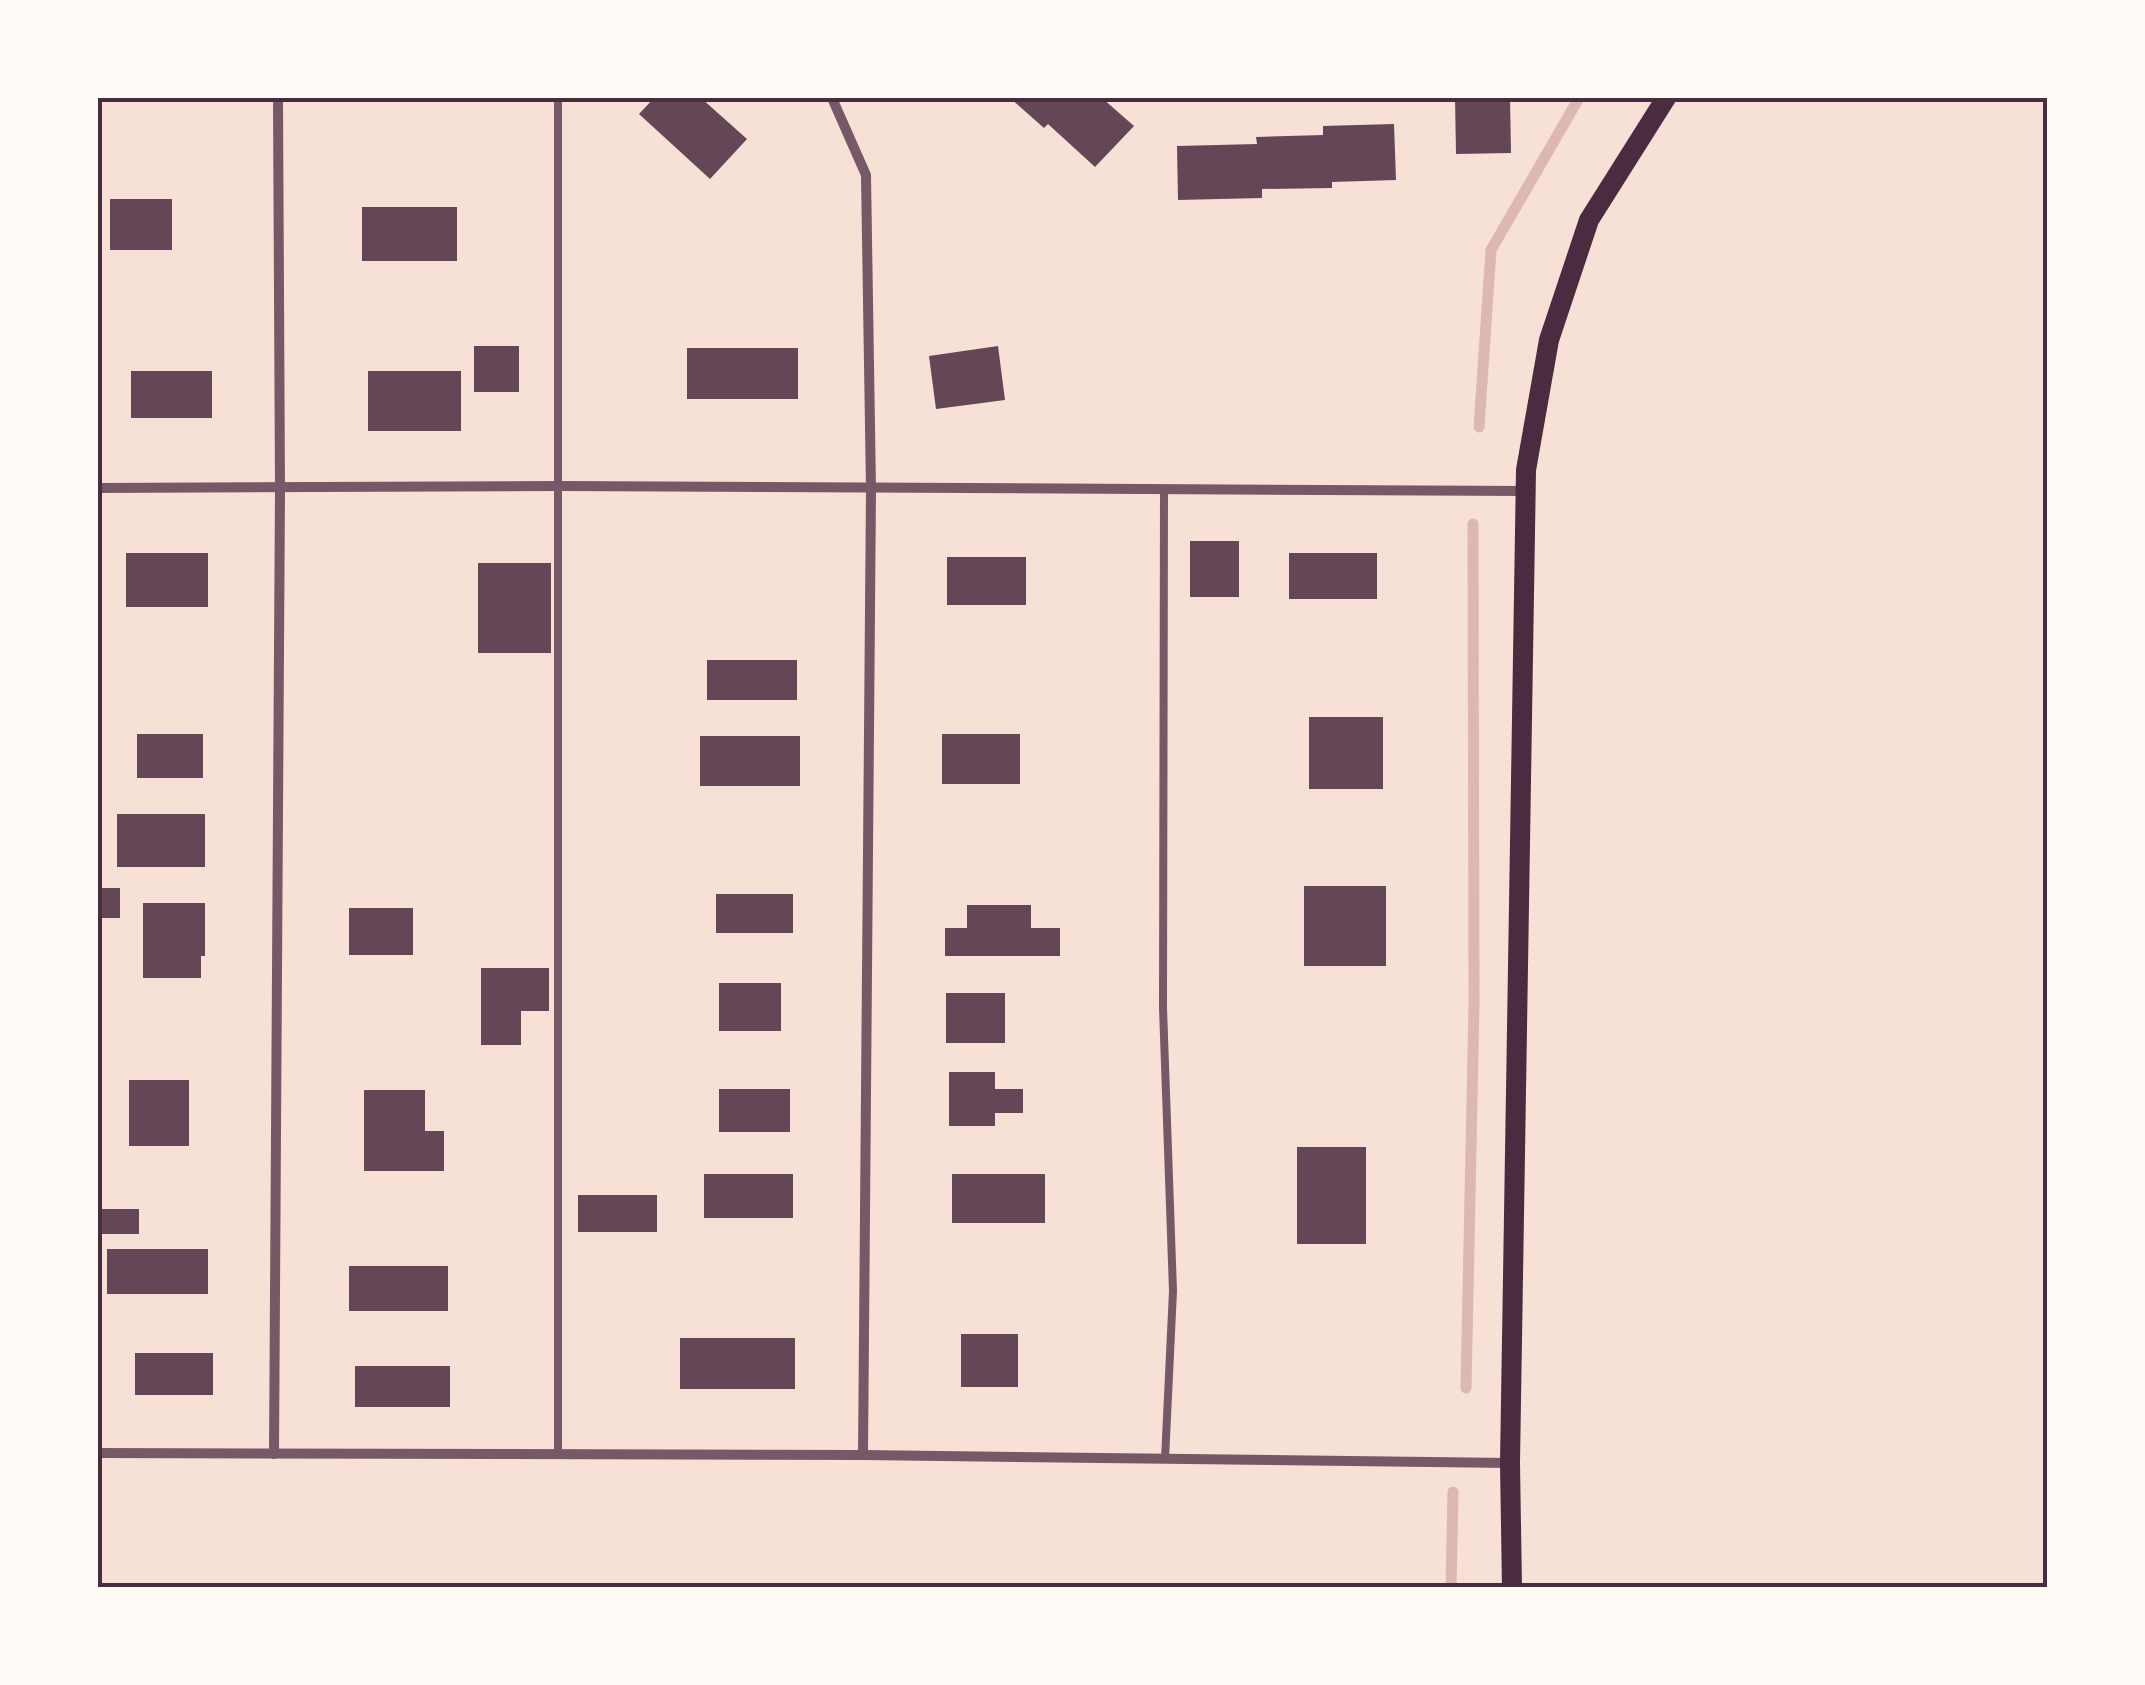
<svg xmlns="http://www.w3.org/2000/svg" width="2145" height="1685" font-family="'Noto Serif',serif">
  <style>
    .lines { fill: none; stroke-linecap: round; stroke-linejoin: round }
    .stream { stroke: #dcb8b0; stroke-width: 11 }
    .building { fill: #644757 }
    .service { stroke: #755966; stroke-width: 8 }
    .minor { stroke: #755966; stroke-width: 10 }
    .secondary { stroke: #4a2c40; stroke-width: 20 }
    .neatline { fill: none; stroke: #4a2c40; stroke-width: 4 }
  </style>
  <rect width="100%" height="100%" fill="#f7e1d7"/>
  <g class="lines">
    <!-- stream -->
    <g class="stream">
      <polyline points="1479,427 1491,250 1579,98"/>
      <polyline points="1466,1388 1474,1005 1473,524"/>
      <polyline points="1451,1588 1453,1492"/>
    </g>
  </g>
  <!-- building -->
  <g class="building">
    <polygon points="654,98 701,98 747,139 710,179 639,114"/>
    <polygon points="1010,98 1102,98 1134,126 1095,167 1048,124 1044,128"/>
    <polygon points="1455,98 1510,98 1511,153 1456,154"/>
    <polygon points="1394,124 1396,180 1332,182 1332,188 1262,189 1262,198 1178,200 1177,146 1257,144 1256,137 1323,135 1323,126"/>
    <rect x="110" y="199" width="62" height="51"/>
    <rect x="362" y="207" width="95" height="54"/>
    <rect x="474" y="346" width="45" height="46"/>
    <polygon points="998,346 1005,400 936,409 929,356"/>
    <rect x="687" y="348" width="111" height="51"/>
    <rect x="131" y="371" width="81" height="47"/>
    <rect x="368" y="371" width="93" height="60"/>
    <rect x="1190" y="541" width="49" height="56"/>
    <rect x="126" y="553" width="82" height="54"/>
    <rect x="1289" y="553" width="88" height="46"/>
    <rect x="947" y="557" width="79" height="48"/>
    <rect x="478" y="563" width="73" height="90"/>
    <rect x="707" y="660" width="90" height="40"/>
    <rect x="1309" y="717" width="74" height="72"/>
    <rect x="137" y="734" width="66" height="44"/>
    <rect x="942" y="734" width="78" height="50"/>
    <rect x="700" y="736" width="100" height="50"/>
    <rect x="117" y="814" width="88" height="53"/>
    <rect x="1304" y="886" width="82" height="80"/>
    <rect x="98" y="888" width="22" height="30"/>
    <rect x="716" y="894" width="77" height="39"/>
    <polygon points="143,903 205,903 205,956 201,956 201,978 143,978"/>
    <polygon points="967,905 1031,905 1031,928 1060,928 1060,956 945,956 945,928 967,928"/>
    <rect x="349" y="908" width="64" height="47"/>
    <polygon points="481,968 549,968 549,1011 521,1011 521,1045 481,1045"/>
    <rect x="719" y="983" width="62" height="48"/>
    <rect x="946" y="993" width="59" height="50"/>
    <polygon points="949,1072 995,1072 995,1089 1023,1089 1023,1113 995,1113 995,1126 949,1126"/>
    <rect x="129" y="1080" width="60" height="66"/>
    <rect x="719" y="1089" width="71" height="43"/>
    <polygon points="364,1090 425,1090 425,1131 444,1131 444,1171 364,1171"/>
    <rect x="1297" y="1147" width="69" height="97"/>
    <rect x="704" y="1174" width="89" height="44"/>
    <rect x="952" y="1174" width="93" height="49"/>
    <rect x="578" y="1195" width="79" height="37"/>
    <rect x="98" y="1209" width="41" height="25"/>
    <rect x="107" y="1249" width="101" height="45"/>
    <rect x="349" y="1266" width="99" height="45"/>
    <rect x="961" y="1334" width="57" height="53"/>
    <rect x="680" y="1338" width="115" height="51"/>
    <rect x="135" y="1353" width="78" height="42"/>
    <rect x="355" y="1366" width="95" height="41"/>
  </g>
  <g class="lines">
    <!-- service -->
    <g class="service">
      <polyline points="558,98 558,1454"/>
      <polyline points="1164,491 1163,1008 1173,1291 1165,1459"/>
    </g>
    <!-- minor -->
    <g class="minor">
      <polyline points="832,98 866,175 871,489 863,1455"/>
      <polyline points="98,488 559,486 1526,491"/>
      <polyline points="98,1453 863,1455 1510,1463"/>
      <polyline points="274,1454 280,489 278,98"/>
    </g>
    <!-- secondary -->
    <polyline class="secondary" points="1512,1588 1510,1463 1526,470 1549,340 1589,220 1666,98"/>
  </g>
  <!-- border -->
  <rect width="2145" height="1685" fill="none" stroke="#fffaf5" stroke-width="200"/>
  <rect x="100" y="100" width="1945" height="1485" class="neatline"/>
</svg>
